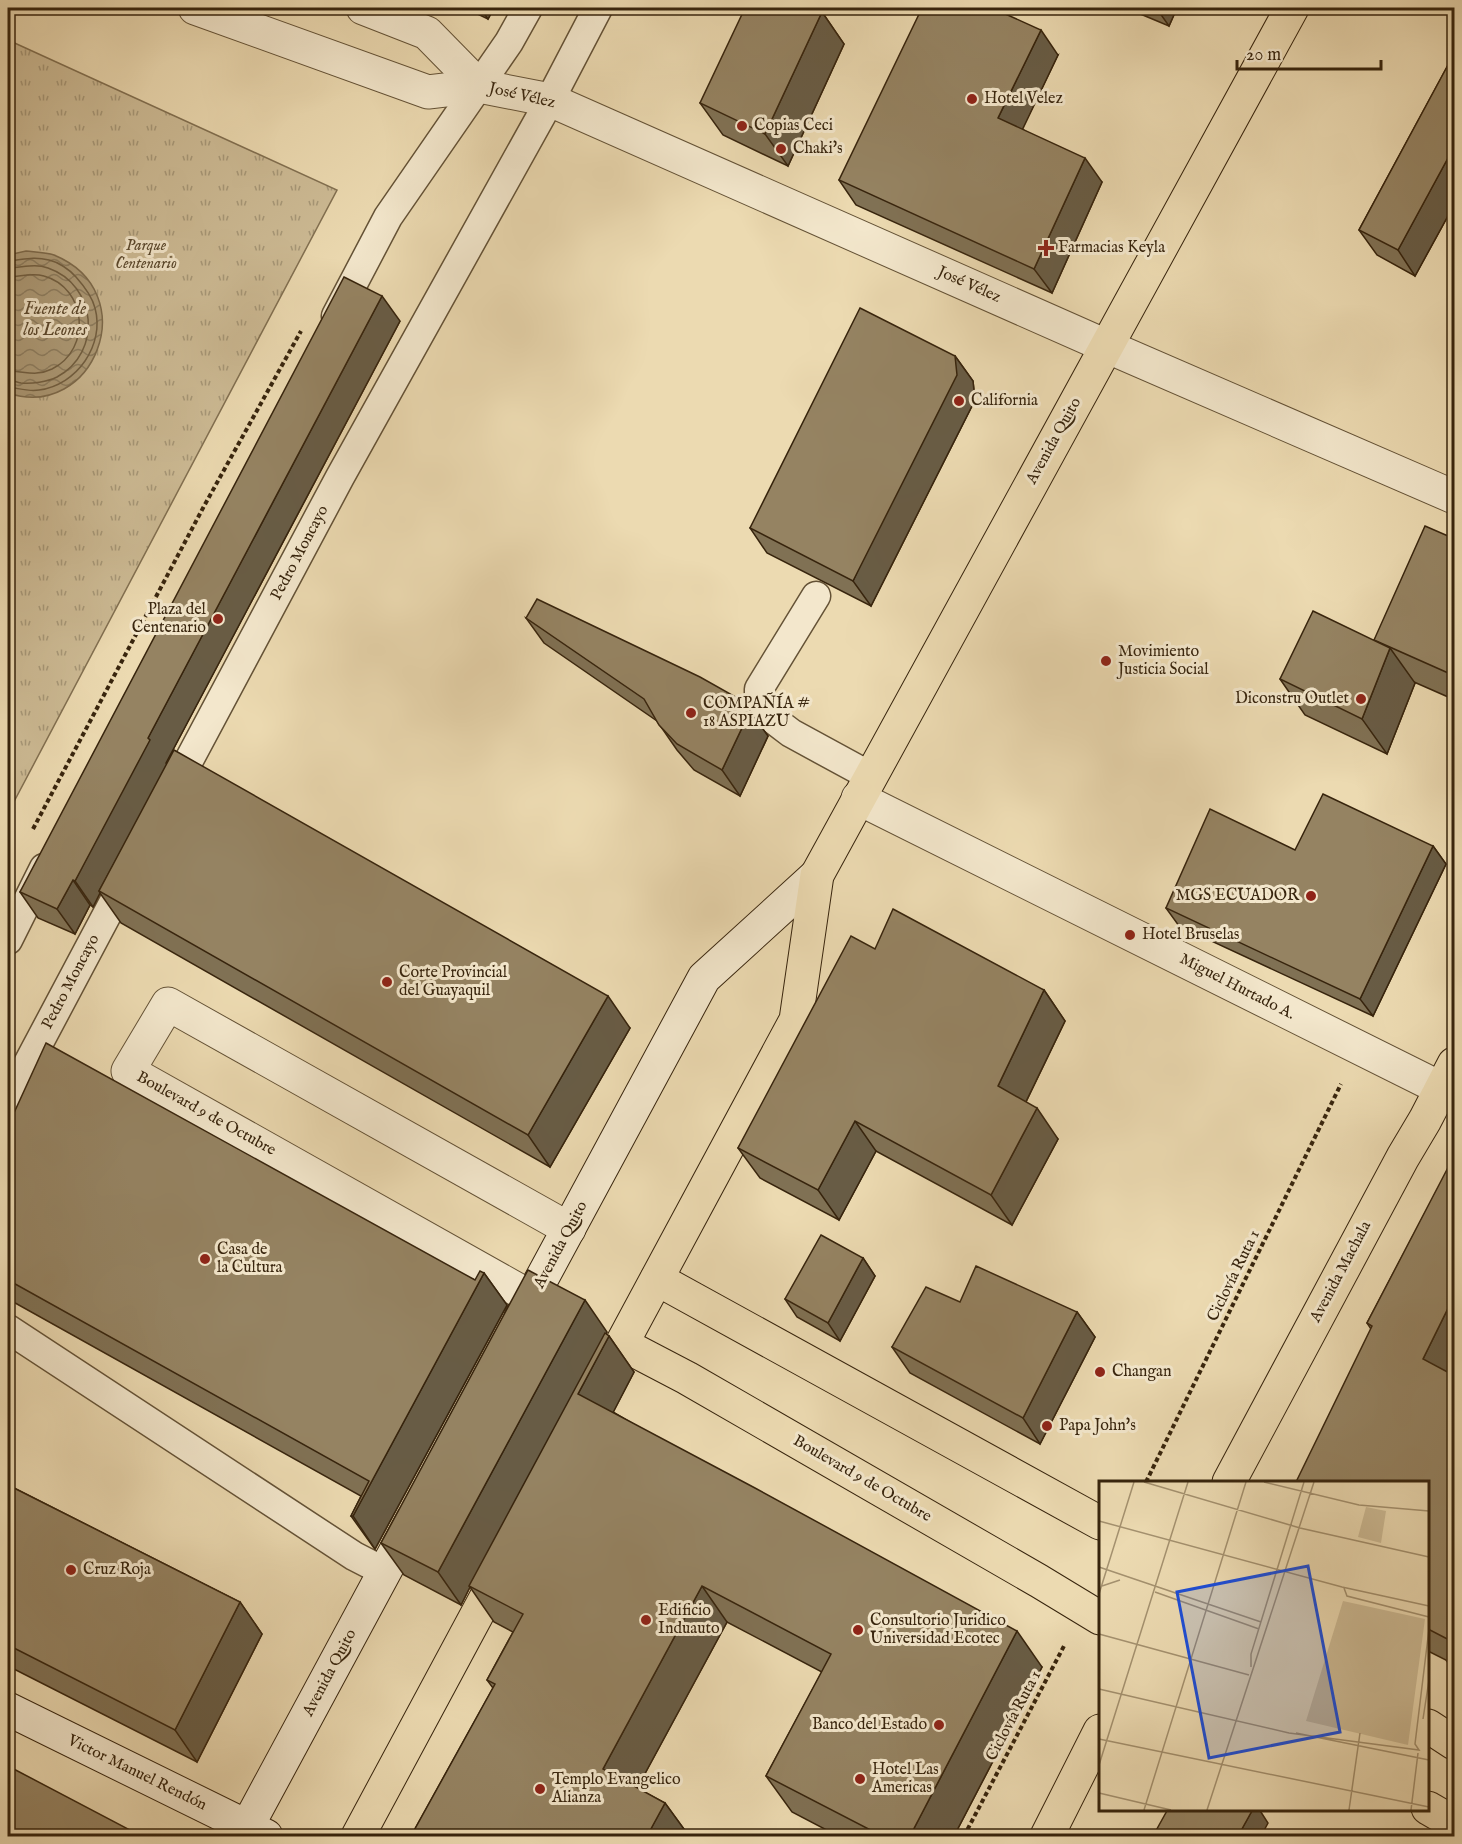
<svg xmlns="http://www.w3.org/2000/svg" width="1462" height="1844" font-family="'IM FELL English',serif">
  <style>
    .grass { fill: url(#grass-tufts); stroke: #827051; stroke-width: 1.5 }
    .water { fill: url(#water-waves); stroke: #7e6c4e; stroke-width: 1.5 }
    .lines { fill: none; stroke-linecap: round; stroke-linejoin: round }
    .shore { stroke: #726043; stroke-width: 1.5 }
    .lane-casing { stroke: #645236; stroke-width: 31 }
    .street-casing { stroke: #645236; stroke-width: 35 }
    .secondary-casing { stroke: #37240d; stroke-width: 35 }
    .primary-casing { stroke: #37240d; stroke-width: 35 }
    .path { stroke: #37240d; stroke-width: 4; stroke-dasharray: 4.5 3; stroke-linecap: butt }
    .lane { stroke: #f3e7cc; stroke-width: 28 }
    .street { stroke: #f3e7cc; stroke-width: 33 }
    .secondary { stroke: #f3e7cc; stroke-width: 33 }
    .primary { stroke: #ecdab1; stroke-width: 33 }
    .wall { fill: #807154; stroke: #37240d; stroke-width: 1.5 }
    .shaded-wall { fill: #685c45; stroke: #37240d; stroke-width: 1.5 }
    .building { fill: #958362; stroke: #37240d; stroke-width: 1.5 }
    .poi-dot { fill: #8f2418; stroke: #f3e7cc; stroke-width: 2 }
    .labels { text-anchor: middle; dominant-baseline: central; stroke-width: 6; stroke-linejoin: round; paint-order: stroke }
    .street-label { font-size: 16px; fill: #37240d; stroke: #f3e7cc }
    .poi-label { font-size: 16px; fill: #37240d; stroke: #f3e7cc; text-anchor: start }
    .park-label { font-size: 16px; font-style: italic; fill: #5c4a2f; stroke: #f3e7cc }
    .water-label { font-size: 18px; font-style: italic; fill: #5b482d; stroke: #f3e7cc }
    .inset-road { fill: none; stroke: #a4916f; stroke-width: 1.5 }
    .view { fill: #1d4ed8; fill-opacity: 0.15; stroke: #1d4ed8; stroke-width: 3 }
    .inset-edge { fill: none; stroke: #37240d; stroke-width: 3 }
  </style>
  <defs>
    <pattern id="grass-tufts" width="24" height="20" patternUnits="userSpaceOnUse" patternTransform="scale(1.5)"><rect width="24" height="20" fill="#cdbb95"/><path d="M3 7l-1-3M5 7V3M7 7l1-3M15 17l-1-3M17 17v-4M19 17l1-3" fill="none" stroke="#a79878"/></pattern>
    <pattern id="water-waves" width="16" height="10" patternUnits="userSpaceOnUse" patternTransform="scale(1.5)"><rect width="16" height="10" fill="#ae9c79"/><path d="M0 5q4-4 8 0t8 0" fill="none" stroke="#8e7f62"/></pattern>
  </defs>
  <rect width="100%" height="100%" fill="#ecdab1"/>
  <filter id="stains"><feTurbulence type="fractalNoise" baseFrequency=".00333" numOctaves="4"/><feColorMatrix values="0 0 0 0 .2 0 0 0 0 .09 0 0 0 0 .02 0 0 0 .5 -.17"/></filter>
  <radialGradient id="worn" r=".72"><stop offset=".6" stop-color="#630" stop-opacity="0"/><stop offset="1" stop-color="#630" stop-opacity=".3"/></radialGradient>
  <!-- grass -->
  <polygon class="grass" points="8,40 337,190 8,813"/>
  <!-- water -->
  <path class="water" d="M26,251C35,252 46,252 54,255C146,293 93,422 8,393V255Z"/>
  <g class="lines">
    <!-- shore -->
    <g class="shore">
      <path d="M8,261C23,260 32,256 49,260C58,262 69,269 76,277C84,286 92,296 95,308C105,345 77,385 39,390C28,392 18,388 8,387"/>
      <path d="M8,268C22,268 34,263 48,268C97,285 103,352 57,377C47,382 32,384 21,383C16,382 12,380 8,380"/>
      <path d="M8,277C20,277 31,272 44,276C87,288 92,349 52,369C35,377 25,371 8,371"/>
    </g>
    <defs>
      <g id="lane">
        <polyline points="336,316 388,217 509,42 528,8"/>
        <polyline points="816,596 759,689 759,702 766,714 791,733 870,776"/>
        <polyline points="172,792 340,477 550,100 598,8"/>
        <polyline points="8,940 44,868"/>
        <polyline points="8,1101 129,873"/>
        <polyline points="8,1329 354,1556 385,1572"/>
      </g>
      <g id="street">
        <polyline points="195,8 428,92 479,86 550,100 1106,346 1454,497"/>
        <polyline points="363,8 427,33 479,86"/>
        <polyline points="858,798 1454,1095"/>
        <polyline points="532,1298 128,1071 168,1004 569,1229"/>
      </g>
      <g id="secondary">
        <polyline points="521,1317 704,978 817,875"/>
        <polyline points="8,1709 266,1836"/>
        <polyline points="242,1836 413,1519"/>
      </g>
      <g id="primary">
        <polyline points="657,1279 1100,1523"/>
        <polyline points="622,1344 687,1378 1039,1581 1100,1618"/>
        <polyline points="598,1388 796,1020 817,875 1292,8"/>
        <polyline points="1229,1482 1403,1157 1425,1120 1454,1064"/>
        <polyline points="1428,1726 1454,1743"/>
        <polyline points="1428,1808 1454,1823"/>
        <polyline points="358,1836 503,1566"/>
        <polyline points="1047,1836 1100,1731"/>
      </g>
    </defs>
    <!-- lane casing -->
    <use href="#lane" class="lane-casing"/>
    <!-- street casing -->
    <use href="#street" class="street-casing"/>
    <!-- secondary casing -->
    <use href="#secondary" class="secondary-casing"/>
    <!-- primary casing -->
    <use href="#primary" class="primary-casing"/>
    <!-- path -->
    <g class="path">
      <polyline points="33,829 203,508 301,331"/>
      <polyline points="1146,1482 1341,1084"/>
      <polyline points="964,1836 1064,1646"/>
    </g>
    <!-- lane -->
    <use href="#lane" class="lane"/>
    <!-- street -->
    <use href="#street" class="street"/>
    <!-- secondary -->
    <use href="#secondary" class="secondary"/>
    <!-- primary -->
    <use href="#primary" class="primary"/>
  </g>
  <!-- wall -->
  <g class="wall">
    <polygon points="465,8 494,8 488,19"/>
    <polygon points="1126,8 1177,8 1169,26"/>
    <polygon points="822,12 844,44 788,166 723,135 700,103"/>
    <polygon points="1455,52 1455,203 1415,276 1377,255 1359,230"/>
    <polygon points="1058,55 1022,129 1102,182 1052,293 856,205 839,180"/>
    <polygon points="400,321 166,763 630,1028 550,1167 121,923 100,893 93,907 90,905 75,934 38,918 20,892"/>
    <polygon points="955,356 973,381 975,400 871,606 767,553 750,528"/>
    <polygon points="1455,539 1455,700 1414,682 1415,683 1387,754 1305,715 1280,679 1374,640"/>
    <polygon points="526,618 750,711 768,736 740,796 694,770 677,750 657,721 544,643"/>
    <polygon points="1433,846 1446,864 1373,1016 1179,926 1166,908 1295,850"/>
    <polygon points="875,949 1044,990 1065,1021 1026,1102 1058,1139 1012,1225 876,1151 839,1220 760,1178 738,1148"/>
    <polygon points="8,1126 475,1280 484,1273 507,1305 375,1549 374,1548 351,1516 361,1496 8,1299"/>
    <polygon points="1455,1156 1455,1666 1448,1663 1446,1660 1428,1651 1428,1482 1371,1329 1367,1323"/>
    <polygon points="863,1258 875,1276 840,1341 797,1317 785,1299"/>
    <polygon points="1077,1312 1095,1337 1040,1444 910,1373 892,1347"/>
    <polygon points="607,1332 606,1334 609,1336 634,1372 613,1412 1042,1667 954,1836 838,1836 792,1812 766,1776 822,1672 727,1622 637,1788 665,1803 689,1836 411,1836 493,1688 487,1680 513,1632 494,1622 470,1587 461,1605 404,1575 381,1543"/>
    <polygon points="8,1485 240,1602 262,1634 197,1762 8,1666"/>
  </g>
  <!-- shaded-wall -->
  <g class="shaded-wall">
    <polygon points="480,8 494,8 488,19"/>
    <polygon points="1157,8 1177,8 1169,26 1157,9"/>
    <polygon points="822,12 844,44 788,166 765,134"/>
    <polygon points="1041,30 1058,55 1016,143 998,118"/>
    <polygon points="1455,145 1455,203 1415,276 1398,250"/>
    <polygon points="1085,158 1102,182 1052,293 1034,269"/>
    <polygon points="382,296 400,321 166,763 168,765 99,891 100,893 93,907 75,881 148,738"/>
    <polygon points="955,356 973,381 975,400 871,606 853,581"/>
    <polygon points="1390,648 1415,683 1387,754 1362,719"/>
    <polygon points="750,711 768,736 740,796 722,770"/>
    <polygon points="1433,846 1446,864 1373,1016 1360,999"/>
    <polygon points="73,880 90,905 75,934 57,909"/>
    <polygon points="1044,990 1065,1021 1019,1116 998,1086"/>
    <polygon points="608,996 630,1028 550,1167 528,1135"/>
    <polygon points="1037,1108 1058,1139 1012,1225 991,1195"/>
    <polygon points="855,1121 876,1151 839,1220 818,1190"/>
    <polygon points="863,1258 875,1276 840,1341 828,1323"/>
    <polygon points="484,1273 507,1305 375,1549 353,1516"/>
    <polygon points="1455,1294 1455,1383 1423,1359"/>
    <polygon points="585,1300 607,1332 471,1587 469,1586 470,1587 461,1605 438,1572"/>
    <polygon points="1077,1312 1095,1337 1040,1444 1023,1418"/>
    <polygon points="609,1336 634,1372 604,1430 578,1394"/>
    <polygon points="702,1586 727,1622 628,1805 603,1769"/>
    <polygon points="240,1602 262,1634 197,1762 175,1730"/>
    <polygon points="1017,1631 1042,1667 954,1836 910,1836"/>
    <polygon points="665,1803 689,1836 647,1836"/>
    <polygon points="1253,1809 1259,1809 1268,1823 1261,1836 1238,1836"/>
  </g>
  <!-- building -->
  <g class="building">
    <polygon points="745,8 811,8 822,12 765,134 700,103"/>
    <polygon points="922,8 992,8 1041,30 998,118 1085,158 1034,269 839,180"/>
    <polygon points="1455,52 1455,145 1398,250 1359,230"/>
    <polygon points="344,277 382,296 148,738 150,740 75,881 73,880 57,909 20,892"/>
    <polygon points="860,308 955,356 957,375 853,581 750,528"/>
    <polygon points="1425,526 1455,539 1455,676 1374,640"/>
    <polygon points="537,599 700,677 734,696 750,711 722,770 677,744 659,725 644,699 526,618"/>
    <polygon points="1313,611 1390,648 1362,719 1280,679"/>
    <polygon points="174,750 608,996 528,1135 99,891"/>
    <polygon points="1323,794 1433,846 1360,999 1166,908 1210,809 1295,850"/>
    <polygon points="893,909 1044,990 998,1086 1037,1108 991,1195 855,1121 818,1190 738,1148 851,936 875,949"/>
    <polygon points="46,1043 475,1280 480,1271 484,1273 353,1516 351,1516 369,1481 8,1280 8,1126"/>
    <polygon points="1454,1156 1455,1294 1423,1359 1455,1376 1455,1643 1428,1629 1428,1482 1296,1482 1372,1326 1367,1323"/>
    <polygon points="821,1235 863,1258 828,1323 785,1299"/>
    <polygon points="976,1266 1077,1312 1023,1418 892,1347 926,1287 960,1302"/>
    <polygon points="528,1270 585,1300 438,1572 381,1543"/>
    <polygon points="605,1333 609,1336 578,1394 755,1488 1017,1631 910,1836 882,1836 766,1776 831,1654 702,1586 603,1769 665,1803 647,1836 411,1836 495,1684 487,1680 523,1614 469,1586"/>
    <polygon points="8,1485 240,1602 175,1730 8,1645"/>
    <polygon points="8,1766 130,1830 135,1836 8,1836"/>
    <polygon points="1168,1809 1253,1809 1238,1836 1153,1836"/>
  </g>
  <!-- markers -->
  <g class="poi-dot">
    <circle cx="972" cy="99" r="6"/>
    <circle cx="742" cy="126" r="6"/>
    <circle cx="781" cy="149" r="6"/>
    <path d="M1043 239h6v6h6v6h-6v6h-6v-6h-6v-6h6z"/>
    <circle cx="959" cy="401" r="6"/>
    <circle cx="218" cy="619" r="6"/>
    <circle cx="1106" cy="661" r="6"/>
    <circle cx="1361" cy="699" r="6"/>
    <circle cx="691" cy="713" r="6"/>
    <circle cx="1311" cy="896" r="6"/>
    <circle cx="1130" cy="935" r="6"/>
    <circle cx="387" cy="982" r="6"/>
    <circle cx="205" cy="1259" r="6"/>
    <circle cx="1100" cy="1372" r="6"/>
    <circle cx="1047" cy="1426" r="6"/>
    <circle cx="71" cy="1570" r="6"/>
    <circle cx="646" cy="1620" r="6"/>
    <circle cx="858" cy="1630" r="6"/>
    <circle cx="939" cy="1725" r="6"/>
    <circle cx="860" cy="1779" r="6"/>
    <circle cx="540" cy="1789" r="6"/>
  </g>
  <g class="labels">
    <!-- street labels -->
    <g class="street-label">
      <text transform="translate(522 96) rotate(13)">José Vélez</text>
      <text transform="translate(969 285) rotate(24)">José Vélez</text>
      <text transform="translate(1054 441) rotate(-61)">Avenida Quito</text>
      <text transform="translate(300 553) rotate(-62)">Pedro Moncayo</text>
      <text transform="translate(71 982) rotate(-62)">Pedro Moncayo</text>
      <text transform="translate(1237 987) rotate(27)">Miguel Hurtado A.</text>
      <text transform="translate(206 1114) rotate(29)">Boulevard 9 de Octubre</text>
      <text transform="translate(561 1245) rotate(-62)">Avenida Quito</text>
      <text transform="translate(1341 1272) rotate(-62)">Avenida Machala</text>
      <text transform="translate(1234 1276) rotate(-64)">Ciclovía Ruta 1</text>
      <text transform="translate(862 1479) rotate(30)">Boulevard 9 de Octubre</text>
      <text transform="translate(330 1673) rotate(-62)">Avenida Quito</text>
      <text transform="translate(1014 1716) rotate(-62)">Ciclovía Ruta 1</text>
      <text transform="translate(137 1773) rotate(26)">Victor Manuel Rendón</text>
    </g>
    <!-- poi labels -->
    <g class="poi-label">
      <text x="984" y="99">Hotel Velez</text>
      <text x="754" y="126">Copias Ceci</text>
      <text x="793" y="149">Chaki's</text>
      <text x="1058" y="248">Farmacias Keyla</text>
      <text x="971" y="401">California</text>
      <text x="206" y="610" text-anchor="end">Plaza del<tspan x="206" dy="18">Centenario</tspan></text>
      <text x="1118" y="652">Movimiento<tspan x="1118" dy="18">Justicia Social</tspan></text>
      <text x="1349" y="699" text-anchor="end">Diconstru Outlet</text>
      <text x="703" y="704">COMPAÑÍA #<tspan x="703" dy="18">18 ASPIAZU</tspan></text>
      <text x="1299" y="896" text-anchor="end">MGS ECUADOR</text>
      <text x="1142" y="935">Hotel Bruselas</text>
      <text x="399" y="973">Corte Provincial<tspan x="399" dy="18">del Guayaquil</tspan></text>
      <text x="217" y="1250">Casa de<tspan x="217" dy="18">la Cultura</tspan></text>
      <text x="1112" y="1372">Changan</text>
      <text x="1059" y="1426">Papa John's</text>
      <text x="83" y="1570">Cruz Roja</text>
      <text x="658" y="1611">Edificio<tspan x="658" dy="18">Induauto</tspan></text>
      <text x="870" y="1621">Consultorio Juridico<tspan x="870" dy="18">Universidad Ecotec</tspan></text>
      <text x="927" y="1725" text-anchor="end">Banco del Estado</text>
      <text x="872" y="1770">Hotel Las<tspan x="872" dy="18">Americas</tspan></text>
      <text x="552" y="1780">Templo Evangelico<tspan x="552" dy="18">Alianza</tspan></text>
    </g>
    <!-- park labels -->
    <g class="park-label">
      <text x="146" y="246">Parque<tspan x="146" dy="18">Centenario</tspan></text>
    </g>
    <!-- water labels -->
    <g class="water-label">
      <text x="55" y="309">Fuente de<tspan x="55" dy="21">los Leones</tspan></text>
    </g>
  </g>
  <!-- overview -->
  <g transform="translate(1099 1481)">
    <rect width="330" height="330" fill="#ecdab1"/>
    <path d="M267,26L287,30L282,62L259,56ZM244,120L326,138L309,264L207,240Z" fill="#cdbb95"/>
    <path class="inset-road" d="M45,1L201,47L330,76M165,1L260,24L330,30M0,40L243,106L330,125M0,86L162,141M3,105L21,99M245,107L248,115L330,136M56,111L160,148M0,113L35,1M0,153L150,194M152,186V173L205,1M0,208L190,252L320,269L316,263L330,148M324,238L330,199M197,252L330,279M0,258L330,326M0,284L89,1M0,312L72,329M45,329L147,1M108,329L215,1M250,329L261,252M312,329L319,272"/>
    <path class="view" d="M209,85L241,251L110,277L78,111Z"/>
    <rect width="330" height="330" class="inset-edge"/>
  </g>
  <!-- margin -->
  <rect width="1462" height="1844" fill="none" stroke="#ecdab1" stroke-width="30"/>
  <rect x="9" y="9" width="1444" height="1826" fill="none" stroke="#37240d" stroke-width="3"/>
  <rect x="15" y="15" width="1432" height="1814" fill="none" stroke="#37240d" stroke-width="1.5"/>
  <!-- scale -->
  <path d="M1237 60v9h144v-9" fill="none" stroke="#37240d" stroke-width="3"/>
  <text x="1246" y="60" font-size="18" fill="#37240d" stroke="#f3e7cc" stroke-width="4.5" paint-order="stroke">20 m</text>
  <rect width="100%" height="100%" filter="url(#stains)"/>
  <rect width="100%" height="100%" fill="url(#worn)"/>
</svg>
